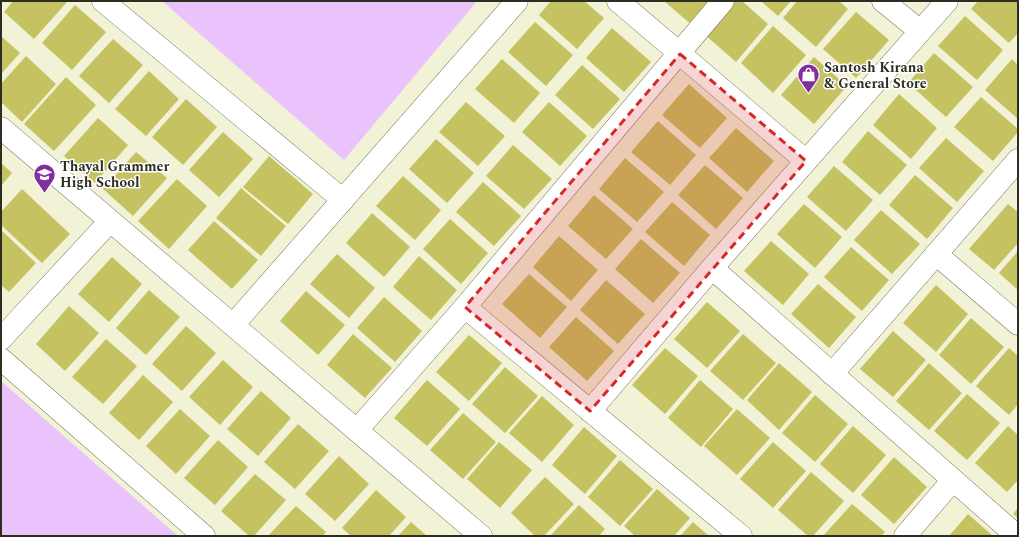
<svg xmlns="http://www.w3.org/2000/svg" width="1019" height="537" font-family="Spectral,serif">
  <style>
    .green { fill: #ebc3fc }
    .building { fill: #c5c262 }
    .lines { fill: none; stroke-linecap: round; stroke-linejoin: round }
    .minor-casing { stroke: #78785f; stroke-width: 23 }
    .tertiary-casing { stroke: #78785f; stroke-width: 23 }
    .minor { stroke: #fff; stroke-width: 22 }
    .tertiary { stroke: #fff; stroke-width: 22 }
    .marked { fill: #d62828; fill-opacity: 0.2; stroke: #d62828; stroke-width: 3; stroke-dasharray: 8 5; stroke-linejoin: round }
    .labels { text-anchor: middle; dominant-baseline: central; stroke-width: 3; stroke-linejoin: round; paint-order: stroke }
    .poi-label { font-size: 14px; font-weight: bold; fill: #2d2d22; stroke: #fff; text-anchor: start }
  </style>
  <rect width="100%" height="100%" fill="#f2f2d6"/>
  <!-- green -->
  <g class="green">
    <polygon points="162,1 477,1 344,160"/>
    <polygon points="1,381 178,536 1,536"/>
  </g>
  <!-- building -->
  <g class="building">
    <polygon points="13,1 68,1 34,39 4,12"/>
    <polygon points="551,1 584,1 604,18 577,49 539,15"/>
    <polygon points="664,1 715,1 693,26"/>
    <polygon points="731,1 742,1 768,24 736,62 703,33"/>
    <polygon points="761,1 791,1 778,16"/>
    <polygon points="797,1 839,1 848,9 816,47 783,18"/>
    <polygon points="978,1 1018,1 1018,33 1009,43 971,9"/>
    <polygon points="75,5 106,32 72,70 42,43"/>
    <polygon points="856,12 889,40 856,78 823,49"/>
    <polygon points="965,16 1003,50 977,80 938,46"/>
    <polygon points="535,22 573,55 546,86 508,52"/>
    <polygon points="773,26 806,55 773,93 741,63"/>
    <polygon points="612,28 651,62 624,92 586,58"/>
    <polygon points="1,36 20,53 1,74"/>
    <polygon points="113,39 143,65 109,103 79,76"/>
    <polygon points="934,53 973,87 946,117 908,83"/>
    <polygon points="26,56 56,84 22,122 1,102 1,84"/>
    <polygon points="814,57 847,86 814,124 781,95"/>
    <polygon points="502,59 540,93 514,123 475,89"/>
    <polygon points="1012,59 1018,65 1018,119 985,90"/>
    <polygon points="582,65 620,99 593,129 555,95"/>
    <polygon points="149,71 179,99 146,136 115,109"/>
    <polygon points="66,77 96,105 54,151 24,124"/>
    <polygon points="689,84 727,118 700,148 662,115"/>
    <polygon points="899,94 937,128 911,159 873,125"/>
    <polygon points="981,97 1018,129 1018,132 993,161 954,127"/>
    <polygon points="186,99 217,127 183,165 152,137"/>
    <polygon points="466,102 505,136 478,166 439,132"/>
    <polygon points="549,102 587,136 560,166 522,132"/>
    <polygon points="98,118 128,145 95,183 64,156"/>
    <polygon points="658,121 696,155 670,185 631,152"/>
    <polygon points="736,128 774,161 747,192 709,158"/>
    <polygon points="868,131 907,165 880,195 842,162"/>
    <polygon points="223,132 253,159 219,197 189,170"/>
    <polygon points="946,138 984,171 957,202 919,168"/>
    <polygon points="436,139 474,173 447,203 409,169"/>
    <polygon points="513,145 552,179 524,209 486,176"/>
    <polygon points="136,152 167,178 133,216 103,189"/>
    <polygon points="269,156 313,194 288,224 243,187"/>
    <polygon points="625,158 664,192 637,222 599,189"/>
    <polygon points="1,163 12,173 1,186"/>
    <polygon points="705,165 743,198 716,229 678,195"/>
    <polygon points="834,166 873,200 846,231 807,197"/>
    <polygon points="915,175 953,208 927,239 889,205"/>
    <polygon points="403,176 441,210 415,240 376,206"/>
    <polygon points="177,179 207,206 169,249 138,221"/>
    <polygon points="483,182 521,216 494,246 456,212"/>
    <polygon points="241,188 286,226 261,256 216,218"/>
    <polygon points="22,189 70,234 42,263 1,225 1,212"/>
    <polygon points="594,195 633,229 606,259 568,226"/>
    <polygon points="672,202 710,235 684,266 645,232"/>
    <polygon points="804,204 842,237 815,268 777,234"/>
    <polygon points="1008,204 1018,212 1018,243 994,270 969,249"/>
    <polygon points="881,210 920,244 892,274 854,240"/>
    <polygon points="372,213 410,247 384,277 346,243"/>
    <polygon points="450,219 488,253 461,284 423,249"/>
    <polygon points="214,221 258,260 232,289 188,250"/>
    <polygon points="1,230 36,263 9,292 1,285"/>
    <polygon points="559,236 598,270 571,301 533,267"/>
    <polygon points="641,239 680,273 653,303 615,269"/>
    <polygon points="771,241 809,274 783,305 744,271"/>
    <polygon points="851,247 889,280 862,311 824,277"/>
    <polygon points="1018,251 1018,290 999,273"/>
    <polygon points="337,254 375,288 349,318 310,284"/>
    <polygon points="419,256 457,290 431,320 393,287"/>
    <polygon points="112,257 142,284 109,322 78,294"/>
    <polygon points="529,274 567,307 540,338 502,304"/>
    <polygon points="606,280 645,314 618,344 580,310"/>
    <polygon points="818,284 856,317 829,348 791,314"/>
    <polygon points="936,285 968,314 936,352 903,323"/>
    <polygon points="149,290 180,317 146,355 116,328"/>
    <polygon points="306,291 345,325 318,355 280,321"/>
    <polygon points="384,297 422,331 395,362 357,328"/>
    <polygon points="707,302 740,331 707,368 674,339"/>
    <polygon points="69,306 99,333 65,371 36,344"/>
    <polygon points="576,317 614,351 587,381 549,347"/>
    <polygon points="971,318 1004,347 971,384 939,355"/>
    <polygon points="186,326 216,353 182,391 152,364"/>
    <polygon points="893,331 926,360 893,397 860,369"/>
    <polygon points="353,334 392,368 365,398 327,365"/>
    <polygon points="743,334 776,363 743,400 710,371"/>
    <polygon points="469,335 502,363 469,401 436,372"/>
    <polygon points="106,339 137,366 103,404 72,377"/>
    <polygon points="665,348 698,376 665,414 632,385"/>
    <polygon points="1009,348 1018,356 1018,404 1009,415 976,386"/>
    <polygon points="223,360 253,387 220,425 189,397"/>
    <polygon points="779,363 812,392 779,430 747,400"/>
    <polygon points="929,363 962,393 929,430 896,401"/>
    <polygon points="505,367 538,396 505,433 472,404"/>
    <polygon points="143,375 173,402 139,440 109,413"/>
    <polygon points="427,380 460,409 427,446 394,418"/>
    <polygon points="700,380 733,409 701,447 668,418"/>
    <polygon points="261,391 291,418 258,456 227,429"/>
    <polygon points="967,394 1000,423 967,460 934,431"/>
    <polygon points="815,395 848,424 815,462 782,433"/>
    <polygon points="542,396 574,425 542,462 509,433"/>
    <polygon points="180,409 210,436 176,474 146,446"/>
    <polygon points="737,409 770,438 737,475 704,446"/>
    <polygon points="463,413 496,442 463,479 430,450"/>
    <polygon points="298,424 329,451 295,489 264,462"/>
    <polygon points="853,426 886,455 853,493 820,464"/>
    <polygon points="1008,426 1018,435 1018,480 1007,492 975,463"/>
    <polygon points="584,427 617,456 585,494 552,465"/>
    <polygon points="218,440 248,467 215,505 184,478"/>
    <polygon points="499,442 532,470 500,508 467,479"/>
    <polygon points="773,442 806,471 773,508 740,479"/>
    <polygon points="339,456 369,484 335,521 305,494"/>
    <polygon points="894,457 927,487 894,524 861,495"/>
    <polygon points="620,460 653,489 620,526 588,497"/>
    <polygon points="811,472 844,501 813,536 808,536 778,510"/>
    <polygon points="255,474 286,500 254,536 249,536 221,511"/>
    <polygon points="545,477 574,504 544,536 535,536 511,513"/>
    <polygon points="657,489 690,518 674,536 635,536 624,526"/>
    <polygon points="376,490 406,517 389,536 351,536 342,528"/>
    <polygon points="852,504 885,532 881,536 823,536"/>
    <polygon points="579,505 605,529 599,536 550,536"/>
    <polygon points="296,506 326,532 323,536 268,536"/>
    <polygon points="1018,508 1018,518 1013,514"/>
    <polygon points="968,514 993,536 949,536"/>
    <polygon points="411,522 427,536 398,536"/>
    <polygon points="693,522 709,536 680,536"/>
  </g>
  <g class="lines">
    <defs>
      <g id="minor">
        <polyline points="103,1 343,200"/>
        <polyline points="618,1 806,161"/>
        <polyline points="883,1 920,31"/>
        <polyline points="936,254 1018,324"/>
        <polyline points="712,268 1017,536"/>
        <polyline points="465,307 741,536"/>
        <polyline points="233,325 517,1"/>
        <polyline points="1,339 110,221"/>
        <polyline points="1,359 204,536"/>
        <polyline points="832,374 1018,160"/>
        <polyline points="590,411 712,268 947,1"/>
        <polyline points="357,430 465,307 723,1"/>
        <polyline points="905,536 953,480"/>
      </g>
      <polyline id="tertiary" points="1,128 481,536"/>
    </defs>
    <!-- minor casing -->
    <use href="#minor" class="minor-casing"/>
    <!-- tertiary casing -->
    <use href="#tertiary" class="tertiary-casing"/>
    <!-- minor -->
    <use href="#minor" class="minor"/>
    <!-- tertiary -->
    <use href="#tertiary" class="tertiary"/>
  </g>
  <!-- marked area -->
  <path class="marked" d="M680,54L806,161L590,411L465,307Z"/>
  <!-- icons -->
  <defs>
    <symbol id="shop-pin" viewBox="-11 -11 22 30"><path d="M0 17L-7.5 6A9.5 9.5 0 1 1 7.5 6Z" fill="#812f9f" stroke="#fff"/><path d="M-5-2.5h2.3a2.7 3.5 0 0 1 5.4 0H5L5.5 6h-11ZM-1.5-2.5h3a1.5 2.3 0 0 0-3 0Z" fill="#fff"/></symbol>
    <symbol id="university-pin" viewBox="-11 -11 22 30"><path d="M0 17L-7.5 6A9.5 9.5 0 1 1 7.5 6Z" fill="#812f9f" stroke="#fff"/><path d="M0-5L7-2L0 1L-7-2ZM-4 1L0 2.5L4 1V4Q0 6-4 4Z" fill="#fff"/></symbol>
  </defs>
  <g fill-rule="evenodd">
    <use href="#shop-pin" x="796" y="62" width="25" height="34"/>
    <use href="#university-pin" x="32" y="162" width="25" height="34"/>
  </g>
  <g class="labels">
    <!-- poi labels -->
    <g class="poi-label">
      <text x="824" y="67">Santosh Kirana<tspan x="824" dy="16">&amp; General Store</tspan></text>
      <text x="60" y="166">Thayal Grammer<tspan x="60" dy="16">High School</tspan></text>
    </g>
  </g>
  <!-- border -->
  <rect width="1019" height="537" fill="none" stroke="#2d2d22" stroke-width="4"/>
</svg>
